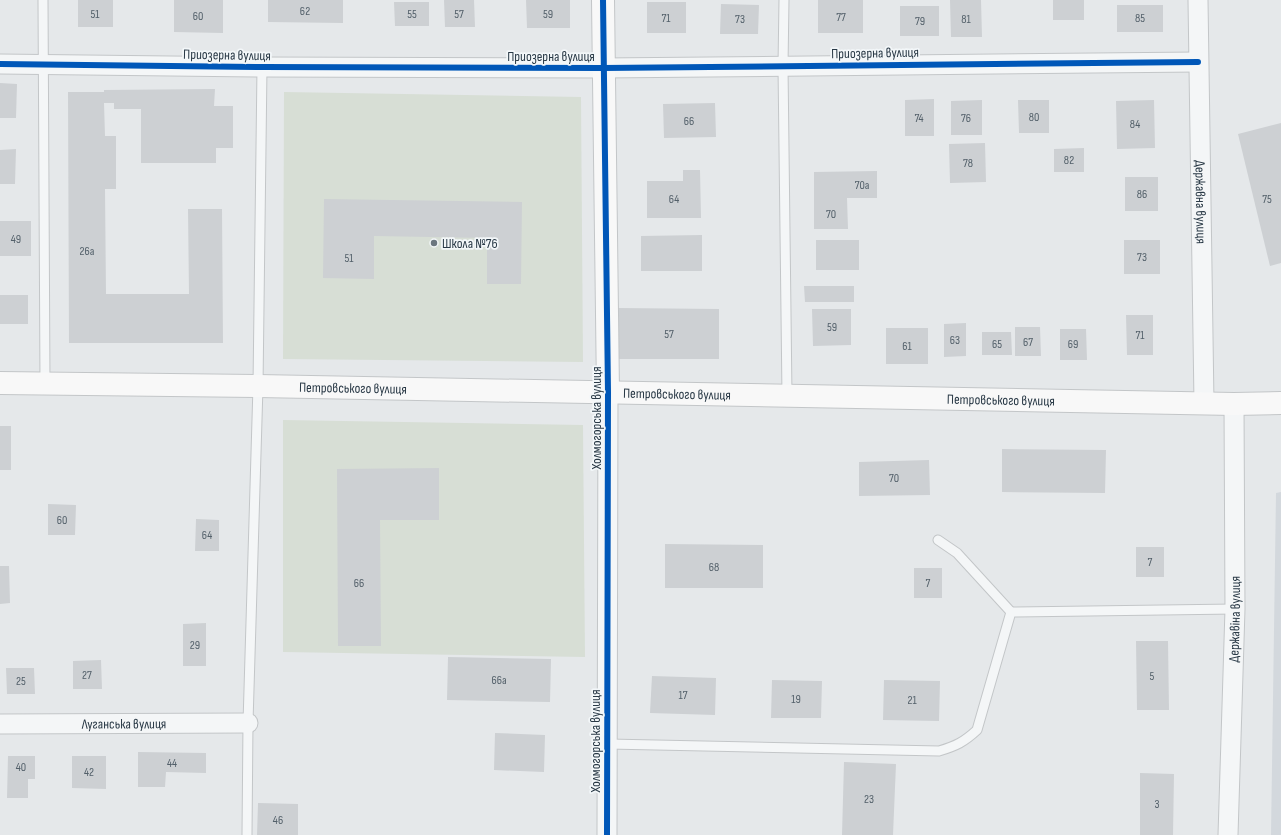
<svg xmlns="http://www.w3.org/2000/svg" width="1281" height="835" font-family="'Sofia Sans Condensed',sans-serif">
  <style>
    .built { fill: #d3d8dd }
    .green { fill: #d7ded5 }
    .building { fill: #cdd0d3 }
    .lines { fill: none; stroke-linecap: round; stroke-linejoin: round }
    .lane-casing { stroke: #c3c6c8; stroke-width: 11 }
    .street-casing { stroke: #c3c6c8; stroke-width: 21 }
    .secondary-casing { stroke: #c3c6c8; stroke-width: 24 }
    .lane { stroke: #f4f6f7; stroke-width: 9 }
    .street { stroke: #f4f6f7; stroke-width: 19 }
    .secondary { stroke: #f8f8f8; stroke-width: 22 }
    .cycleway-casing { stroke: #f3f7f9; stroke-width: 8 }
    .cycleway { stroke: #0057b8; stroke-width: 6 }
    .poi-dot { fill: #6b767f; stroke: #f3f7f9; stroke-width: 1.5 }
    .labels { text-anchor: middle; dominant-baseline: central; stroke-width: 3.5; stroke-linejoin: round; paint-order: stroke }
    .number-label { font-size: 12px; fill: #53606a }
    .street-label { font-size: 14px; fill: #293946; stroke: #f3f7f9 }
    .poi-label { font-size: 14px; fill: #293946; stroke: #f3f7f9; text-anchor: start }
  </style>
  <rect width="100%" height="100%" fill="#e5e8ea"/>
  <!-- built -->
  <polygon class="built" points="1281,492 1281,835 1271,835 1276,493"/>
  <!-- green -->
  <g class="green">
    <polygon points="284,92 581,97 583,362 283,359"/>
    <polygon points="283,420 583,425 585,657 283,652"/>
  </g>
  <!-- building -->
  <g class="building">
    <rect x="78" y="0" width="35" height="27"/>
    <polygon points="174,0 223,0 223,33 174,32"/>
    <polygon points="268,0 343,0 343,23 268,22"/>
    <polygon points="444,0 474,0 475,27 445,27"/>
    <polygon points="526,0 570,0 570,28 527,28"/>
    <rect x="818" y="0" width="45" height="33"/>
    <polygon points="950,0 981,0 982,37 951,37"/>
    <rect x="1053" y="0" width="31" height="20"/>
    <polygon points="394,2 429,2 429,26 395,26"/>
    <rect x="647" y="2" width="39" height="31"/>
    <polygon points="721,4 759,5 758,34 720,34"/>
    <rect x="1117" y="5" width="46" height="27"/>
    <rect x="900" y="6" width="39" height="30"/>
    <polygon points="0,83 17,84 16,118 0,118"/>
    <polygon points="215,89 214,106 233,106 233,148 216,148 216,163 141,163 141,109 114,109 114,103 104,103 105,136 116,136 116,189 105,189 106,294 189,294 188,209 222,209 223,343 69,343 68,92 104,92 104,90"/>
    <polygon points="934,99 934,136 905,136 905,100"/>
    <polygon points="982,100 982,135 951,135 951,101"/>
    <polygon points="1018,100 1049,100 1049,133 1019,133"/>
    <polygon points="1154,100 1155,148 1117,149 1116,101"/>
    <polygon points="715,103 716,137 664,138 663,104"/>
    <polygon points="1281,123 1281,263 1270,266 1238,134"/>
    <polygon points="985,143 986,182 950,183 949,144"/>
    <polygon points="1084,148 1084,172 1054,172 1054,149"/>
    <polygon points="16,149 15,184 0,184 0,150"/>
    <polygon points="683,170 700,170 701,218 647,218 647,181 683,181"/>
    <polygon points="877,171 877,198 847,198 848,229 814,229 814,172"/>
    <rect x="1125" y="177" width="33" height="34"/>
    <polygon points="324,199 522,202 521,284 487,284 487,238 374,236 374,279 323,278"/>
    <rect x="0" y="221" width="31" height="35"/>
    <polygon points="702,235 702,271 641,271 641,236"/>
    <rect x="816" y="240" width="43" height="30"/>
    <rect x="1124" y="240" width="36" height="34"/>
    <polygon points="804,286 854,286 854,302 805,302"/>
    <rect x="0" y="295" width="28" height="29"/>
    <polygon points="618,308 719,309 719,359 618,359"/>
    <polygon points="812,309 851,309 851,345 813,346"/>
    <polygon points="1126,315 1153,315 1153,355 1127,355"/>
    <polygon points="966,323 966,356 944,357 944,324"/>
    <polygon points="1015,327 1040,327 1041,356 1015,356"/>
    <rect x="886" y="328" width="42" height="36"/>
    <polygon points="1060,329 1086,329 1087,360 1060,360"/>
    <polygon points="982,332 1011,332 1012,355 982,355"/>
    <rect x="0" y="426" width="11" height="44"/>
    <polygon points="1002,449 1106,450 1105,493 1002,492"/>
    <polygon points="929,460 930,495 859,496 859,462"/>
    <polygon points="439,468 439,520 380,520 381,646 338,646 337,469"/>
    <polygon points="48,504 76,505 75,535 48,535"/>
    <polygon points="196,519 219,520 219,551 195,551"/>
    <polygon points="665,544 763,545 763,588 665,588"/>
    <rect x="1136" y="547" width="28" height="30"/>
    <polygon points="0,566 9,566 10,603 0,604"/>
    <rect x="914" y="568" width="28" height="30"/>
    <polygon points="206,623 206,666 183,666 183,624"/>
    <polygon points="1136,641 1168,641 1169,710 1137,710"/>
    <polygon points="448,657 551,659 550,702 447,700"/>
    <polygon points="101,660 102,689 73,689 73,661"/>
    <polygon points="6,668 34,668 35,694 7,694"/>
    <polygon points="652,676 716,678 715,715 650,713"/>
    <polygon points="772,680 822,681 821,718 771,718"/>
    <polygon points="884,680 940,681 939,721 883,720"/>
    <polygon points="495,733 545,735 544,772 494,770"/>
    <polygon points="138,752 206,753 206,773 166,772 165,787 138,787"/>
    <polygon points="8,756 35,756 35,779 28,779 28,798 7,798"/>
    <polygon points="72,756 106,756 106,789 72,788"/>
    <polygon points="844,762 896,764 893,835 842,835"/>
    <polygon points="1140,773 1174,774 1173,835 1140,835"/>
    <polygon points="258,803 298,804 298,835 257,835"/>
  </g>
  <g class="lines">
    <defs>
      <g id="lane">
        <polyline points="43,0 45,384"/>
        <polyline points="784,0 783,66 787,396"/>
        <polyline points="938,540 957,553 1011,612"/>
        <path d="M608,744L939,751C956,746 964,742 977,730L1011,612L1235,609"/>
        <polyline points="247,835 248,723 258,386 262,67"/>
      </g>
      <g id="street">
        <path id="s1" d="M1198,0L1204,403"/>
        <polyline points="0,64 262,67 603,68 1198,62"/>
        <path id="s2" d="M0,724L248,723"/>
        <polyline points="607,835 608,392"/>
        <path id="s3" d="M1228,835L1235,609L1234,404"/>
      </g>
      <g id="secondary">
        <polyline points="603,0 608,392"/>
        <path id="s4" d="M0,383L258,386L1234,404L1281,403"/>
      </g>
    </defs>
    <!-- lane casing -->
    <use href="#lane" class="lane-casing"/>
    <!-- street casing -->
    <use href="#street" class="street-casing"/>
    <!-- secondary casing -->
    <use href="#secondary" class="secondary-casing"/>
    <!-- lane -->
    <use href="#lane" class="lane"/>
    <!-- street -->
    <use href="#street" class="street"/>
    <!-- secondary -->
    <use href="#secondary" class="secondary"/>
    <defs>
      <g id="cycleway">
        <polyline points="603,0 608,392 607,835"/>
        <polyline points="0,64 262,67 603,68 1198,62"/>
      </g>
    </defs>
    <!-- cycleway casing -->
    <use href="#cycleway" class="cycleway-casing"/>
    <!-- cycleway -->
    <use href="#cycleway" class="cycleway"/>
  </g>
  <!-- markers -->
  <circle class="poi-dot" cx="434" cy="243" r="4"/>
  <g class="labels">
    <!-- number labels -->
    <g class="number-label">
      <text x="305" y="11">62</text>
      <text x="95" y="14">51</text>
      <text x="412" y="14">55</text>
      <text x="459" y="14">57</text>
      <text x="548" y="14">59</text>
      <text x="198" y="16">60</text>
      <text x="841" y="17">77</text>
      <text x="666" y="18">71</text>
      <text x="1140" y="18">85</text>
      <text x="740" y="19">73</text>
      <text x="966" y="19">81</text>
      <text x="920" y="21">79</text>
      <text x="1034" y="117">80</text>
      <text x="919" y="118">74</text>
      <text x="966" y="118">76</text>
      <text x="689" y="121">66</text>
      <text x="1135" y="124">84</text>
      <text x="1069" y="160">82</text>
      <text x="968" y="163">78</text>
      <text x="862" y="185">70а</text>
      <text x="1142" y="194">86</text>
      <text x="674" y="199">64</text>
      <text x="1267" y="199">75</text>
      <text x="831" y="214">70</text>
      <text x="16" y="239">49</text>
      <text x="87" y="251">26а</text>
      <text x="1142" y="257">73</text>
      <text x="349" y="258">51</text>
      <text x="832" y="327">59</text>
      <text x="669" y="334">57</text>
      <text x="1140" y="335">71</text>
      <text x="955" y="340">63</text>
      <text x="1028" y="342">67</text>
      <text x="997" y="344">65</text>
      <text x="1073" y="344">69</text>
      <text x="907" y="346">61</text>
      <text x="894" y="478">70</text>
      <text x="62" y="520">60</text>
      <text x="207" y="535">64</text>
      <text x="1150" y="562">7</text>
      <text x="714" y="567">68</text>
      <text x="359" y="583">66</text>
      <text x="928" y="583">7</text>
      <text x="195" y="645">29</text>
      <text x="87" y="675">27</text>
      <text x="1152" y="676">5</text>
      <text x="499" y="680">66а</text>
      <text x="21" y="681">25</text>
      <text x="683" y="695">17</text>
      <text x="796" y="699">19</text>
      <text x="912" y="700">21</text>
      <text x="172" y="763">44</text>
      <text x="21" y="767">40</text>
      <text x="89" y="772">42</text>
      <text x="869" y="799">23</text>
      <text x="1157" y="804">3</text>
      <text x="278" y="820">46</text>
    </g>
    <!-- street labels -->
    <g class="street-label">
      <text transform="translate(875 53) rotate(-1)">Приозерна вулиця</text>
      <text transform="translate(227 55) rotate(1)">Приозерна вулиця</text>
      <text x="551" y="56">Приозерна вулиця</text>
      <text stroke="none"><textPath href="#s1" startOffset="202">Державна вулиця</textPath></text>
      <text stroke="none"><textPath href="#s4" startOffset="353">Петровського вулиця</textPath></text>
      <text stroke="none"><textPath href="#s4" startOffset="677">Петровського вулиця</textPath></text>
      <text stroke="none"><textPath href="#s4" startOffset="1001">Петровського вулиця</textPath></text>
      <text transform="translate(596 418) rotate(-90)">Холмогорська вулиця</text>
      <text stroke="none"><textPath href="#s3" startOffset="216">Державіна вулиця</textPath></text>
      <text stroke="none"><textPath href="#s2" startOffset="124">Луганська вулиця</textPath></text>
      <text transform="translate(595 741) rotate(-90)">Холмогорська вулиця</text>
    </g>
    <!-- poi labels -->
    <g class="poi-label">
      <text x="442" y="243">Школа №76</text>
    </g>
  </g>
</svg>
